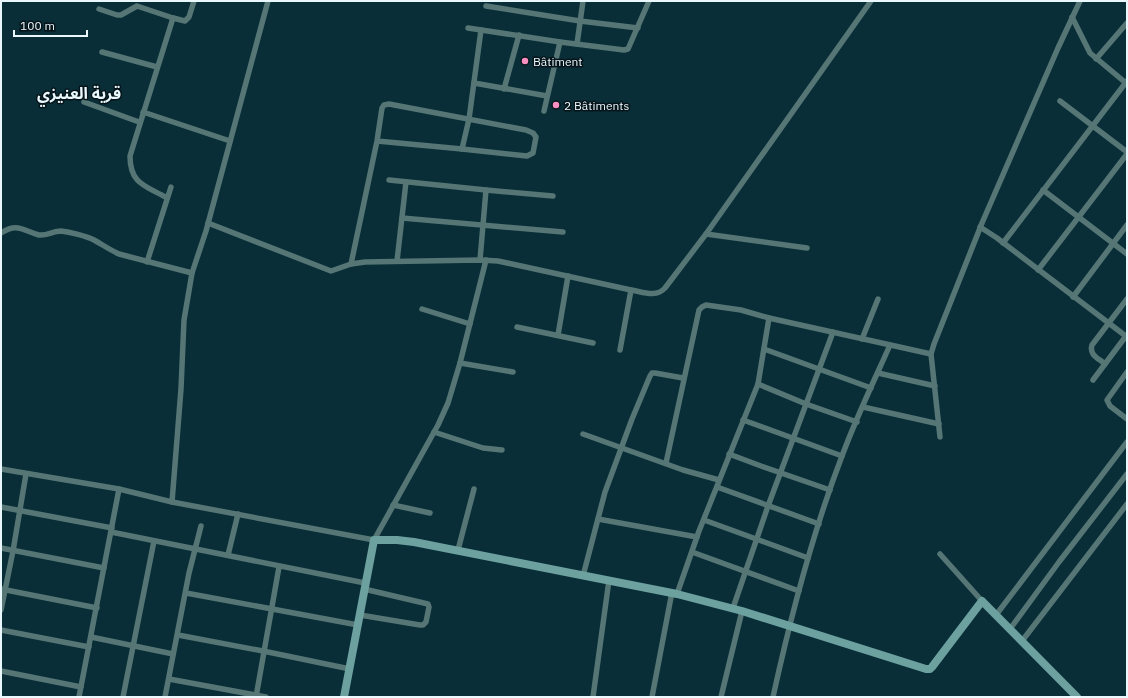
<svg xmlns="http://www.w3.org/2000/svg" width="1128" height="698" font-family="'IBM Plex Sans','Noto Sans Arabic',sans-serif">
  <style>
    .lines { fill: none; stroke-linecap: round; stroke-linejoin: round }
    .street { stroke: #557674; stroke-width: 5.5 }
    .secondary { stroke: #6ca19f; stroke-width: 8 }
    .poi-dot { fill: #fc8fc1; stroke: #061419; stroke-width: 1.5 }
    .labels { text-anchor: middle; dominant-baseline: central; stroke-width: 3; stroke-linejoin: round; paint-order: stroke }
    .poi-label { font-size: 12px; fill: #e9f8fd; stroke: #061419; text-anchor: start }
    .district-label { font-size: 16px; font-weight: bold; fill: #e9f8fd; stroke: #061419 }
  </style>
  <rect width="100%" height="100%" fill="#092e38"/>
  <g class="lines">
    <!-- street -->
    <g class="street">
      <polyline points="486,6 580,21 638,28"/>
      <polyline points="99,9 117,15 121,15 137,6 173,18 185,21 189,17 194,1"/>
      <polyline points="1072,17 1090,53 1127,84"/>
      <polyline points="468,28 560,42 624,50 628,49 649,1"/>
      <polyline points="577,44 583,1"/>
      <polyline points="102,52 157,67"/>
      <polyline points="1096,59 1127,23"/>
      <polyline points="474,83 547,96"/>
      <polyline points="504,89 519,35"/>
      <polyline points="1060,101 1127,152"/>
      <polyline points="84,102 139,122"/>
      <polyline points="544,111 560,42"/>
      <polyline points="143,112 230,141"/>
      <polyline points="462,149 469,119 481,30"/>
      <polyline points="389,180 486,190 553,196"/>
      <polyline points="1043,190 1127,254"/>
      <path d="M167,198C147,186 130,185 130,156L173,18"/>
      <polyline points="402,218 563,232"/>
      <path d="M208,223L331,271L351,264L365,262L480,260L498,261L631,290C643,292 656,298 665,288L706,234L871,1"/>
      <polyline points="980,227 997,238 1127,337"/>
      <path d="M1,233C18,222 23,231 39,235C47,236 53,231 61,231C70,232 86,236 94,240C103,245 110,250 119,254L192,273"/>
      <polyline points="706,234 807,248"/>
      <polyline points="1003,243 1127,81"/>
      <polyline points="480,260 486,190"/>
      <polyline points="397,261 406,182"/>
      <polyline points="147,262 171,187"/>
      <polyline points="351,264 377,141 382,108 384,105 389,104 526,130 533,133 536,137 533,153 527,156 462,149 377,141"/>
      <polyline points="1038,270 1127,154"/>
      <polyline points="1073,297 1127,225"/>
      <polyline points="422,309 470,324"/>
      <polyline points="517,327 593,343"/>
      <polyline points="558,335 568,276"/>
      <polyline points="862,339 878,299"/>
      <polyline points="764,349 871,388"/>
      <polyline points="620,350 631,290"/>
      <polyline points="460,363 513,372"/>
      <path d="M1105,364C1098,358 1089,355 1092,345L1127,299"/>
      <polyline points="1127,372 1107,400 1110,406 1127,419"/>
      <polyline points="878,373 935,386"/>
      <polyline points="1093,380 1126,336"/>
      <polyline points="758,384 806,404 857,422"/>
      <polyline points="863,407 939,424"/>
      <polyline points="743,420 842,456"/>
      <polyline points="434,432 483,448 502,450"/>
      <polyline points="583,434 683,470 719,480"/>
      <polyline points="940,437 931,354 934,344 982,223 1058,48 1080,1"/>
      <polyline points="729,454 761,466 830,490"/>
      <polyline points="666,463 699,310 702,307 706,305 741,310 769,318 931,354"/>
      <polyline points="1,469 119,489 172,502 374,540 438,425 448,403 460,363 486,260"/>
      <polyline points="717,487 819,524"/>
      <polyline points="172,502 181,389 184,320 192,273 206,231 268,1"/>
      <polyline points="393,505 430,513"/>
      <polyline points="1,507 112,528"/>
      <polyline points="598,519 697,537"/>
      <polyline points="704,520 808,558"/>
      <polyline points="111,532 365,583"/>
      <polyline points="1,548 104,568"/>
      <polyline points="458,550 474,489"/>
      <polyline points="692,552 799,591"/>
      <polyline points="940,554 982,601"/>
      <polyline points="228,555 238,514"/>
      <polyline points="583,576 605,492 632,419 650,376 652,373 655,373 683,378"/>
      <polyline points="1,589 97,608"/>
      <polyline points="186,593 358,625"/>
      <polyline points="677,594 699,531 758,384 769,318"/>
      <polyline points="733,608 768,506 833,332"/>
      <polyline points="1,610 13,551 26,474"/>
      <polyline points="360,615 420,625 423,625 426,622 429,607 428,604 364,589"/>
      <polyline points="996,615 1127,442"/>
      <polyline points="1010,629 1059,562 1127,474"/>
      <polyline points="1,630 89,647"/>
      <polyline points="178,635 263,651 350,669"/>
      <polyline points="91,637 173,654"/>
      <polyline points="1022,641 1127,504"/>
      <polyline points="1,671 81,687"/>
      <polyline points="169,679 266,697"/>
      <polyline points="79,697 119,489"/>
      <polyline points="123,697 154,541"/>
      <polyline points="165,697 189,573 201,526"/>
      <polyline points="256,697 279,567"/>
      <polyline points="593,697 609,580"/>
      <polyline points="652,697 672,592"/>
      <polyline points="721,697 742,611"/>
      <path d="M773,697C791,615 812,534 842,456C856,418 874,381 890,345"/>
    </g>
    <!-- secondary -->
    <polyline class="secondary" points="344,697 374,540 397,540 414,542 677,594 742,611 926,669 930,669 932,667 982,601 1077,697"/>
  </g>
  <!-- markers -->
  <g class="poi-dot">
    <circle cx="525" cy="61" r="4"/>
    <circle cx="556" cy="105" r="4"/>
  </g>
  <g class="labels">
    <!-- poi labels -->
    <g class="poi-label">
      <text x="533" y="61">Bâtiment</text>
      <text x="564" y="105">2 Bâtiments</text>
    </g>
    <!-- district labels -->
    <g class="district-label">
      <text x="79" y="93">قرية العنيزي</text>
    </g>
  </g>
  <!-- border -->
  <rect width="1128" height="698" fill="none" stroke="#e9f8fd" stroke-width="4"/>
  <!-- scale -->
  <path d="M14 30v6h73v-6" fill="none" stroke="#e9f8fd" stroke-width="2"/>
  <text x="20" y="30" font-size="12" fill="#e9f8fd" stroke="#061419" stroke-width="3" paint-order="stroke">100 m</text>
</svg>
